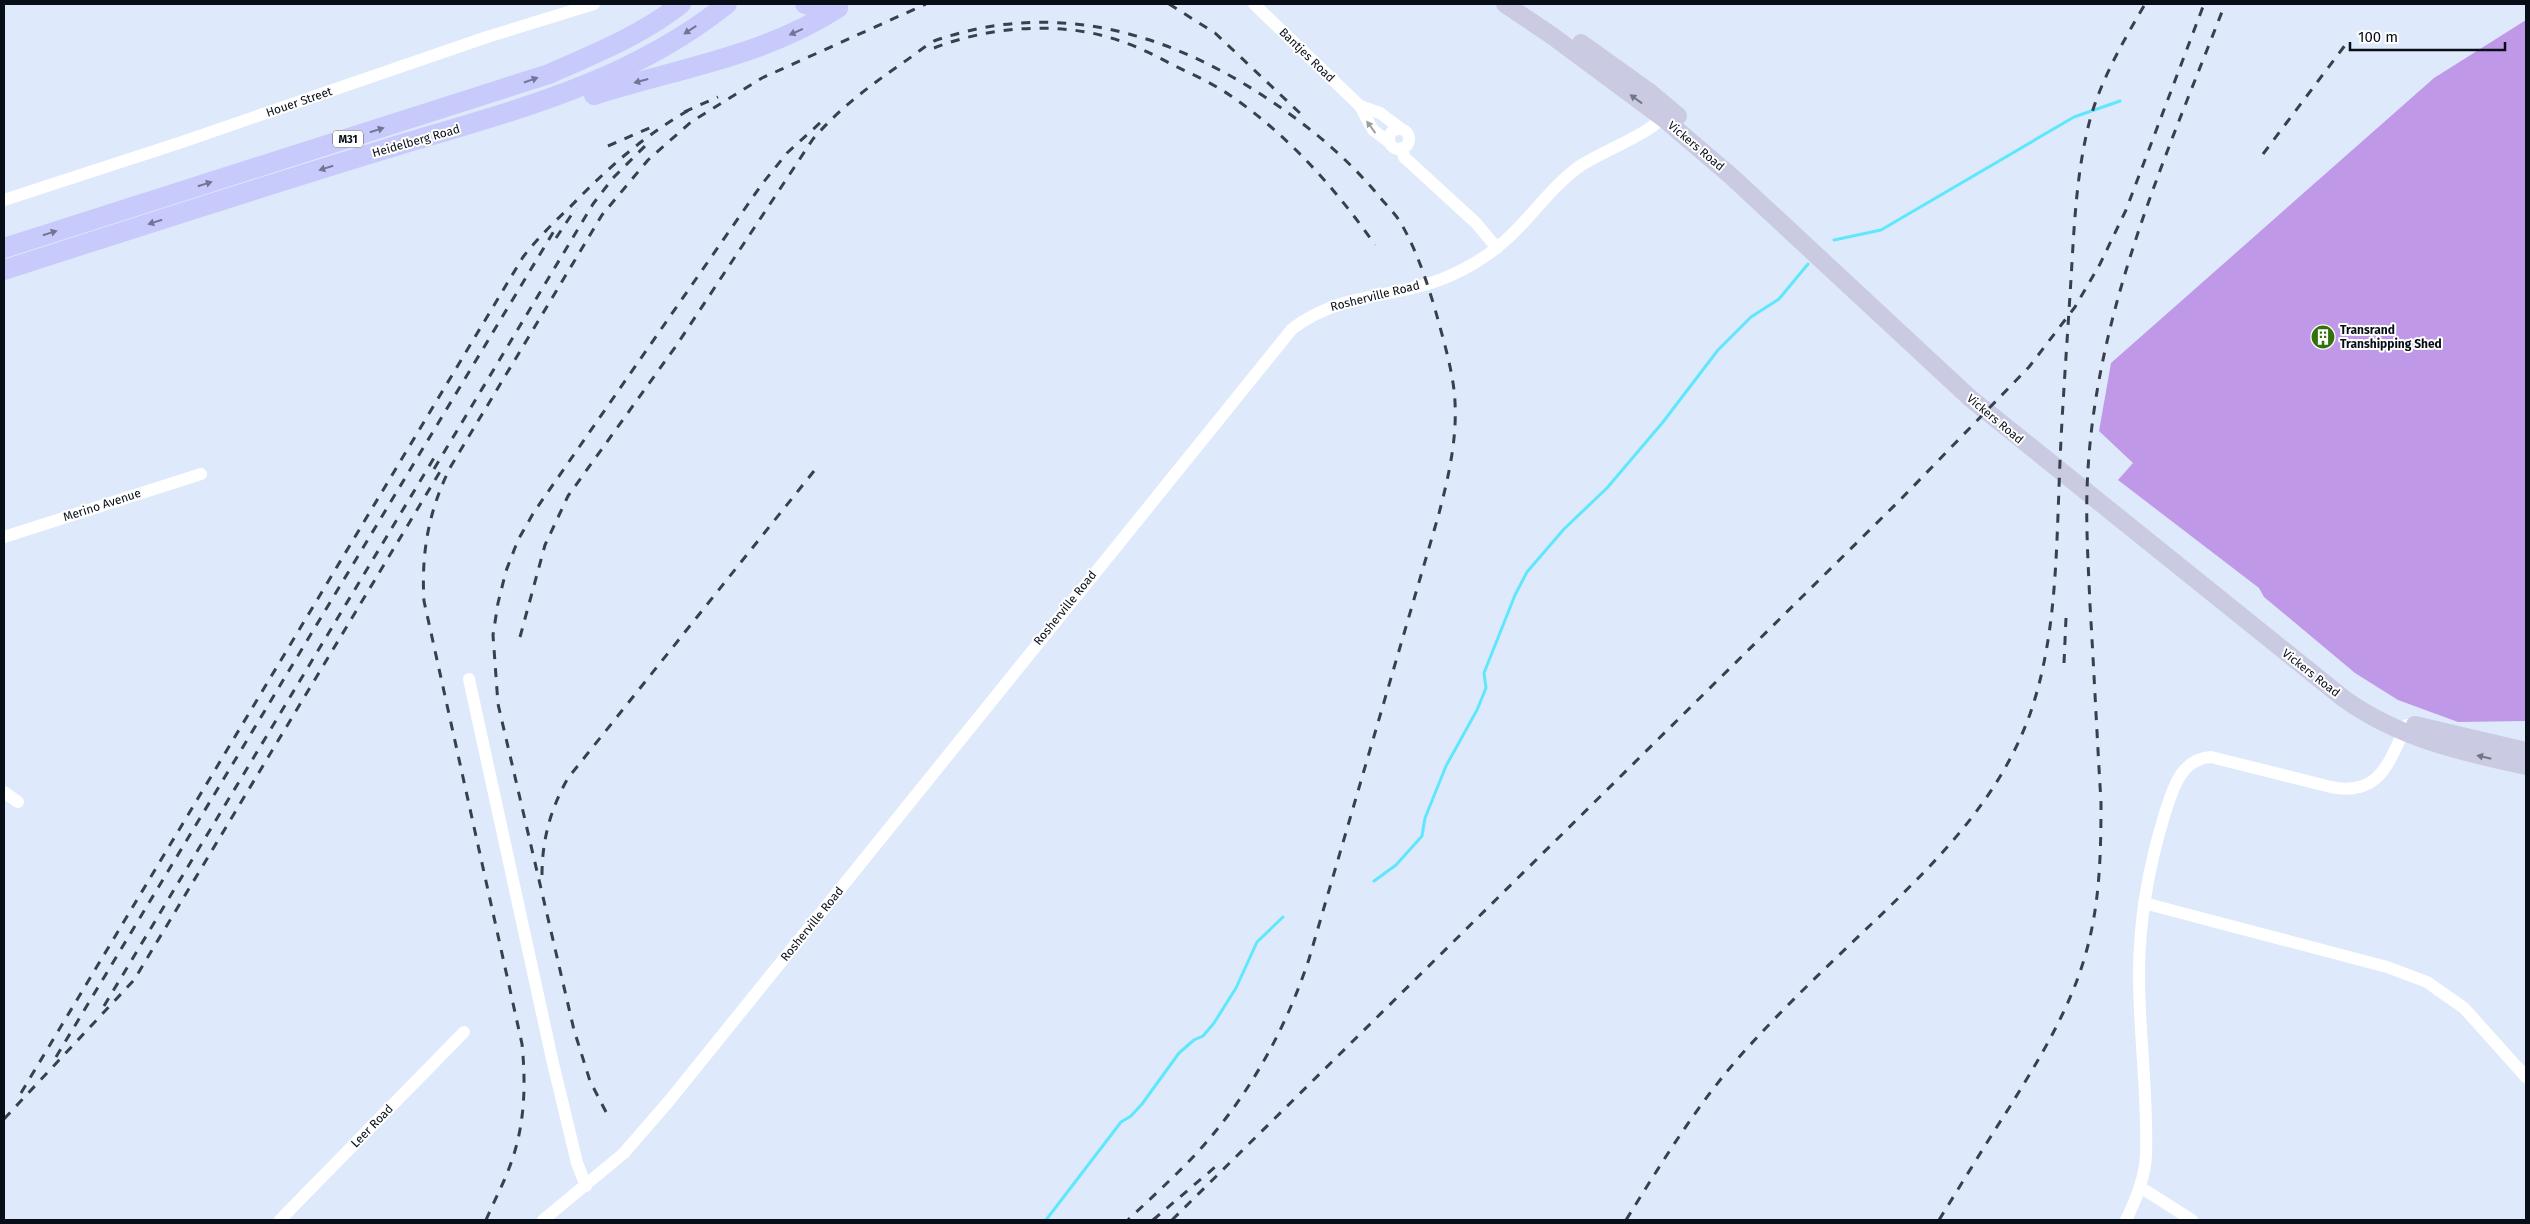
<svg xmlns="http://www.w3.org/2000/svg" width="2530" height="1224" font-family="'Fira Sans',sans-serif">
  <style>
    .forest { fill: #c098e8 }
    .lines { fill: none; stroke-linecap: round; stroke-linejoin: round }
    .stream { stroke: #5fe7fc; stroke-width: 3 }
    .minor { stroke: #fff; stroke-width: 12 }
    .secondary { stroke: #cacbe3; stroke-width: 18 }
    .primary { stroke: #c8cafc; stroke-width: 20 }
    .rail { stroke: #39404b; stroke-width: 3; stroke-dasharray: 9 9; stroke-linecap: butt }
    .oneway { fill: #727595 }
    .oneway2 { fill: #737687 }
    .oneway3 { fill: #9c9fa2 }
    .labels { text-anchor: middle; dominant-baseline: central; stroke-width: 4; stroke-linejoin: round; paint-order: stroke }
    .shield { fill: #fff; stroke: #52565d; stroke-width: 1 }
    .shield-label { font-size: 11px; font-weight: bold; fill: #080e17 }
    .street-label { font-size: 12px; fill: #080e17; stroke: #fff }
    .poi-label { font-size: 12px; font-weight: bold; fill: #080e17; stroke: #fff; text-anchor: start }
  </style>
  <rect width="100%" height="100%" fill="#deeafb"/>
  <!-- forest -->
  <polygon class="forest" points="2526,20 2526,721 2458,722 2398,700 2355,673 2264,597 2259,588 2118,480 2133,463 2099,431 2111,363 2434,78"/>
  <g class="lines">
    <!-- stream -->
    <g class="stream">
      <polyline points="1834,240 1881,230 2074,117 2120,101"/>
      <polyline points="1374,881 1396,865 1422,836 1425,818 1446,766 1477,710 1486,688 1484,673 1515,595 1527,572 1564,529 1607,488 1663,422 1718,350 1751,317 1779,299 1808,264"/>
      <polyline points="1046,1220 1121,1122 1131,1116 1142,1104 1179,1053 1194,1040 1203,1036 1214,1023 1236,988 1257,942 1283,917"/>
    </g>
    <!-- minor -->
    <g class="minor">
      <polyline points="1254,4 1360,106 1373,130 1389,142"/>
      <polyline points="1360,106 1380,113 1400,128"/>
      <circle cx="1399" cy="139" r="10"/>
      <polyline points="1402,148 1404,157 1476,223 1497,248"/>
      <polyline points="4,200 179,143 487,37 594,4"/>
      <polyline points="4,537 201,474"/>
      <polyline points="469,679 552,1059 577,1163 586,1186"/>
      <polyline points="4,792 18,802"/>
      <polyline points="2144,903 2387,967 2427,982 2464,1008 2526,1077"/>
      <polyline points="2140,1187 2192,1220"/>
      <polyline points="280,1220 464,1032"/>
      <path d="M543,1220L624,1153L669,1101L1292,329C1338,294 1382,299 1434,282C1460,273 1488,257 1508,238C1533,215 1552,186 1580,166C1604,150 1651,134 1667,113"/>
      <path d="M2126,1220C2136,1200 2145,1178 2146,1155C2148,1095 2139,1034 2139,974C2139,919 2149,865 2165,813C2173,788 2181,759 2211,757L2331,787C2381,797 2388,762 2407,725"/>
    </g>
    <!-- secondary -->
    <g class="secondary">
      <path d="M1505,4L1551,35L1663,118L1731,176L1970,398L2343,698C2398,738 2461,752 2526,766"/>
      <polyline points="1581,43 1648,91 1678,116"/>
      <polyline points="2415,725 2526,751"/>
    </g>
    <!-- primary -->
    <g class="primary">
      <polyline points="805,4 819,8 838,8"/>
      <path d="M594,95C675,69 765,56 838,8"/>
      <path d="M4,248L549,74C594,54 642,35 681,4"/>
      <path d="M4,270C131,229 258,188 386,149C507,112 626,85 727,4"/>
    </g>
    <!-- rail -->
    <g class="rail">
      <polyline points="1169,4 1215,33 1303,116"/>
      <path d="M934,48C990,26 1065,20 1123,42C1141,48 1158,57 1175,66C1194,75 1214,84 1231,96C1288,135 1336,189 1375,245"/>
      <polyline points="684,112 718,97"/>
      <polyline points="608,146 654,126"/>
      <polyline points="2263,154 2349,40"/>
      <polyline points="556,238 576,208"/>
      <polyline points="434,469 593,204 613,178 645,146"/>
      <path d="M520,637L545,545L568,496L676,346L813,139C839,109 868,87 901,64C912,57 922,48 934,41C1050,0 1162,30 1262,95C1308,125 1349,159 1383,201C1390,209 1397,216 1402,225C1417,252 1426,279 1435,309C1441,331 1448,354 1452,377C1461,424 1450,472 1438,517L1309,959C1286,1028 1252,1090 1204,1145C1181,1171 1154,1195 1128,1220"/>
      <polyline points="2064,663 2066,618"/>
      <path d="M542,875C542,839 551,808 568,778L814,471"/>
      <polyline points="104,1006 434,458"/>
      <polyline points="56,1057 557,226"/>
      <path d="M21,1093L523,257C537,239 553,223 570,207C607,169 644,135 691,109"/>
      <polyline points="606,1112 590,1081 574,1030 498,704 493,635 498,603 506,571 518,540 534,512 762,184 787,153 821,122"/>
      <polyline points="4,1119 134,980 444,465"/>
      <path d="M486,1220C494,1201 504,1183 511,1163C525,1124 526,1085 522,1044L424,601C421,552 429,509 451,466L602,215L648,160L691,122L762,78L926,4"/>
      <polyline points="1153,1220 1221,1162"/>
      <polyline points="1172,1220 1901,499 2029,367 2075,307 2100,264 2126,210 2204,4"/>
      <path d="M1626,1220C1664,1159 1701,1098 1750,1045C1792,999 1838,956 1883,913C1943,855 2001,795 2030,714C2055,642 2056,565 2059,488C2061,424 2066,359 2070,295C2074,235 2075,174 2091,116C2103,76 2124,40 2145,4"/>
      <path d="M1939,1220C1962,1183 1985,1145 2009,1108C2040,1058 2072,1006 2087,949C2100,901 2101,852 2101,802C2097,737 2094,671 2090,605C2088,559 2085,514 2088,469C2098,305 2167,154 2225,4"/>
    </g>
  </g>
  <!-- one-way arrows -->
  <defs><path id="oneway-solid" d="M-6-.8H1V-3.2L6.5 0L1 3.2V.8H-6Z" transform="scale(1.25)"/></defs>
  <g class="oneway">
    <use href="#oneway-solid" transform="translate(690 30) rotate(147)"/>
    <use href="#oneway-solid" transform="translate(796 32) rotate(156)"/>
    <use href="#oneway-solid" transform="translate(531 80) rotate(-19)"/>
    <use href="#oneway-solid" transform="translate(641 81) rotate(165)"/>
    <use href="#oneway-solid" transform="translate(377 130) rotate(-17)"/>
    <use href="#oneway-solid" transform="translate(326 168) rotate(162)"/>
    <use href="#oneway-solid" transform="translate(205 184) rotate(-17)"/>
    <use href="#oneway-solid" transform="translate(155 222) rotate(163)"/>
    <use href="#oneway-solid" transform="translate(50 233) rotate(-18)"/>
  </g>
  <g class="oneway2">
    <use href="#oneway-solid" transform="translate(1636 99) rotate(-144)"/>
    <use href="#oneway-solid" transform="translate(2484 757) rotate(-167)"/>
  </g>
  <use class="oneway3" href="#oneway-solid" transform="translate(1371 127) rotate(-126)"/>
  <!-- icons -->
  <defs>
    <symbol id="building-disc" viewBox="-11 -11 22 22"><circle r="9.5" fill="#33720a" stroke="#fff"/><path d="M-4-6H4V6H1V3H-1V6H-4ZM-2.5-4.3h1.7v1.8h-1.7ZM.8-4.3h1.7v1.8H.8ZM-2.5-1h1.7V.8h-1.7ZM.8-1h1.7V.8H.8Z" fill="#fff"/></symbol>
  </defs>
  <g fill-rule="evenodd">
    <use href="#building-disc" x="2309" y="323" width="28" height="28"/>
  </g>
  <g class="labels">
    <!-- shield labels -->
    <rect class="shield" x="333" y="130.5" width="30" height="17" rx="4"/>
    <g class="shield-label">
      <text x="348" y="139">M31</text>
    </g>
    <!-- street labels -->
    <g class="street-label">
      <text transform="translate(1307 55) rotate(44)">Bantjes Road</text>
      <text transform="translate(299 102) rotate(-19)">Houer Street</text>
      <text transform="translate(416 141) rotate(-16)">Heidelberg Road</text>
      <text transform="translate(1696 146) rotate(40)">Vickers Road</text>
      <text transform="translate(1375 296) rotate(-14)">Rosherville Road</text>
      <text transform="translate(1995 419) rotate(40)">Vickers Road</text>
      <text transform="translate(102 505) rotate(-18)">Merino Avenue</text>
      <text transform="translate(1065 608) rotate(-51)">Rosherville Road</text>
      <text transform="translate(2311 673) rotate(38)">Vickers Road</text>
      <text transform="translate(812 924) rotate(-51)">Rosherville Road</text>
      <text transform="translate(372 1126) rotate(-46)">Leer Road</text>
    </g>
    <!-- poi labels -->
    <g class="poi-label">
      <text x="2340" y="330">Transrand<tspan x="2340" dy="14">Transhipping Shed</tspan></text>
    </g>
  </g>
  <!-- border -->
  <rect width="2530" height="1224" fill="none" stroke="#080e17" stroke-width="10"/>
  <!-- scale -->
  <path d="M2350 42v8h155v-8" fill="none" stroke="#080e17" stroke-width="2.5"/>
  <text x="2358" y="42" font-size="15" fill="#080e17" stroke="#ffffff" stroke-width="4" paint-order="stroke">100 m</text>
</svg>
